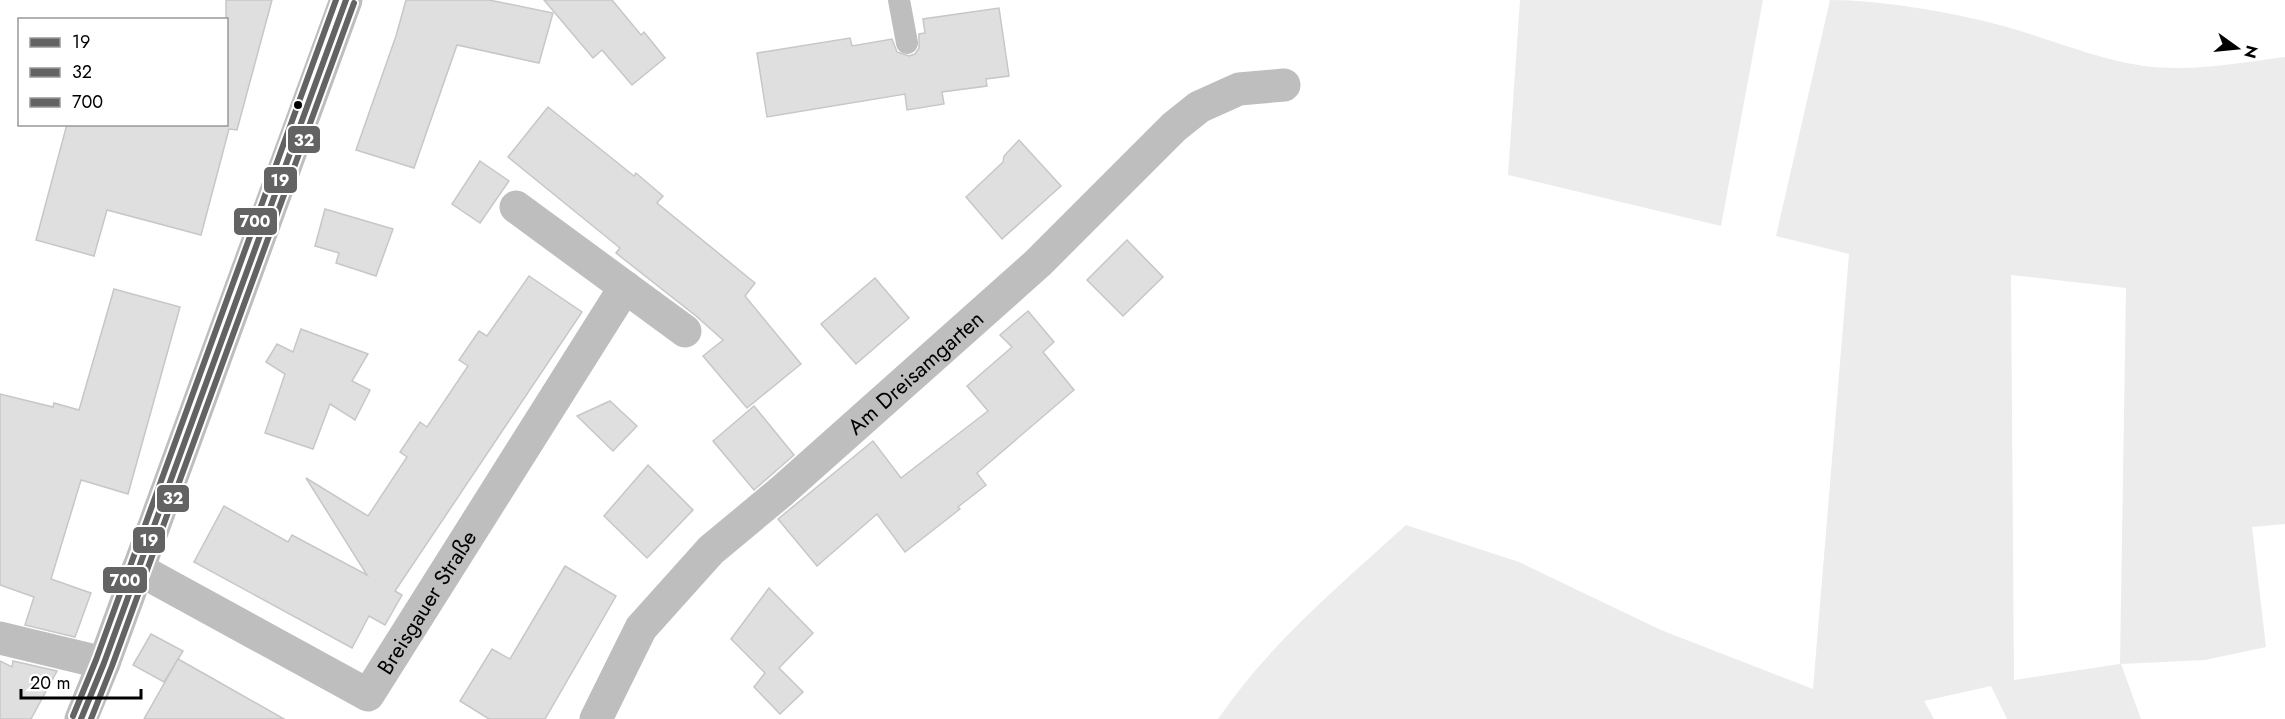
<svg xmlns="http://www.w3.org/2000/svg" width="2285" height="719" font-family="Jost,sans-serif">
  <style>
    .green { fill: #ececec; fill-rule: evenodd }
    .building { fill: #dfdfdf; stroke: #c7c7c7; stroke-width: 1.5 }
    .lines { fill: none; stroke-linecap: round; stroke-linejoin: round }
    .service { stroke: #bebebe; stroke-width: 22 }
    .minor { stroke: #bebebe; stroke-width: 33 }
    .tertiary { stroke: #bebebe; stroke-width: 33 }
    .bus-1-casing { stroke: #fff; stroke-width: 10 }
    .bus-2-casing { stroke: #fff; stroke-width: 10 }
    .bus-3-casing { stroke: #fff; stroke-width: 10 }
    .bus-1 { stroke: #646363; stroke-width: 6 }
    .bus-2 { stroke: #646363; stroke-width: 6 }
    .bus-3 { stroke: #646363; stroke-width: 6 }
    .bus-dot { fill: #000; stroke: #fff; stroke-width: 2 }
    .labels { text-anchor: middle; dominant-baseline: central; stroke-width: 6; stroke-linejoin: round; paint-order: stroke }
    .street-label { font-size: 22px; fill: #000; stroke: #fff }
    .line-badge { stroke: #fff; stroke-width: 2 }
    .badge-label { font-size: 16px; text-anchor: middle; font-weight: bold; fill: #fff }
  </style>
  <rect width="100%" height="100%" fill="#fff"/>
  <!-- green -->
  <g class="green">
    <polygon points="1520,0 1763,0 1721,226 1508,175"/>
    <path d="M1830,0C1882,0 1957,13 2007,27C2052,40 2097,59 2144,66C2191,72 2238,63 2285,57V524L2252,527L2266,647L2205,660L2121,664L2141,719H2007L1991,686L1924,701L1934,719H1218C1269,644 1340,585 1406,525L1519,562L1661,630L1813,689L1849,254L1776,236ZM2011,275L2126,288L2120,664L2014,680Z"/>
  </g>
  <!-- building -->
  <g class="building">
    <polygon points="226,0 272,0 237,130 229,129 201,235 107,210 94,256 36,240 67,124 226,124"/>
    <polygon points="406,0 489,0 553,13 539,63 457,45 414,168 356,150 396,36"/>
    <polygon points="544,0 612,0 641,35 644,32 665,58 632,85 602,50 593,58"/>
    <polygon points="999,8 1009,76 986,79 987,86 942,92 944,104 907,110 905,94 767,117 757,53 850,38 852,46 892,39 897,52 909,56 915,54 919,48 919,34 925,33 923,19"/>
    <polygon points="548,107 634,176 636,173 663,196 657,203 755,283 745,296 801,364 747,408 703,356 723,340 696,316 616,253 620,248 508,157"/>
    <polygon points="1019,140 1061,186 1002,239 966,197 1003,162 1004,156"/>
    <polygon points="480,161 509,181 480,223 452,204"/>
    <polygon points="325,209 393,229 376,276 336,263 339,253 315,246"/>
    <polygon points="1127,240 1163,277 1123,316 1087,280"/>
    <polygon points="529,276 582,312 395,591 402,595 385,625 369,616 352,648 194,562 224,506 288,542 292,535 367,575 306,478 368,516 407,457 400,452 420,422 427,427 468,366 459,360 479,331 487,336"/>
    <polygon points="875,278 909,318 856,364 821,324"/>
    <polygon points="114,289 180,307 128,494 81,480 51,579 91,593 75,637 25,625 34,597 0,585 0,394 53,407 54,403 79,410"/>
    <polygon points="1028,311 1054,342 1043,352 1074,390 977,473 986,485 958,507 960,509 905,552 877,514 817,566 778,519 873,441 901,478 988,411 967,386 1012,347 1000,335"/>
    <polygon points="301,329 368,354 352,381 370,390 355,420 330,404 313,449 265,433 285,374 266,362 277,344 293,352"/>
    <polygon points="610,401 637,426 613,451 577,416"/>
    <polygon points="754,406 794,455 754,490 713,441"/>
    <polygon points="648,465 693,510 647,558 604,516"/>
    <polygon points="565,566 616,596 545,719 489,719 460,701 492,649 510,659"/>
    <polygon points="769,588 813,633 779,668 803,692 780,714 754,687 765,673 731,639"/>
    <polygon points="151,634 183,651 164,682 133,665"/>
    <polygon points="178,659 210,677 284,719 144,719"/>
    <polygon points="0,661 12,667 13,661 57,671 31,719 0,719"/>
  </g>
  <g class="lines">
    <!-- service -->
    <polyline class="service" points="899,0 907,43"/>
    <!-- minor -->
    <g class="minor">
      <polyline points="625,287 685,331"/>
      <path id="s1" d="M138,569L368,695L625,287L516,207"/>
      <polyline points="0,638 104,663"/>
      <path id="s2" d="M596,719L641,628L711,550L782,491L1038,263L1174,127L1199,107L1239,89L1284,85"/>
    </g>
    <!-- tertiary -->
    <polyline class="tertiary" points="81,719 104,663 346,0"/>
    <defs>
      <polyline id="bus-1" points="81,719 104,663 346,0"/>
      <polyline id="bus-2" points="91,719 112,666 354,3"/>
      <polyline id="bus-3" points="73,716 96,660 336,0"/>
    </defs>
    <!-- bus-1 casing -->
    <use href="#bus-1" class="bus-1-casing"/>
    <!-- bus-2 casing -->
    <use href="#bus-2" class="bus-2-casing"/>
    <!-- bus-3 casing -->
    <use href="#bus-3" class="bus-3-casing"/>
    <!-- bus-1 -->
    <use href="#bus-1" class="bus-1"/>
    <!-- bus-2 -->
    <use href="#bus-2" class="bus-2"/>
    <!-- bus-3 -->
    <use href="#bus-3" class="bus-3"/>
  </g>
  <!-- markers -->
  <circle class="bus-dot" cx="298" cy="105" r="5"/>
  <g class="labels">
    <!-- street labels -->
    <g class="street-label">
      <text stroke="none"><textPath href="#s2" startOffset="477">Am Dreisamgarten</textPath></text>
      <text stroke="none"><textPath href="#s1" startOffset="372">Breisgauer Straße</textPath></text>
    </g>
  </g>
  <g class="line-badge">
    <rect x="287" y="125" width="34" height="29" rx="6" fill="#646363"/>
    <rect x="263" y="166" width="35" height="28" rx="6" fill="#646363"/>
    <rect x="233" y="207" width="45" height="29" rx="6" fill="#646363"/>
    <rect x="156" y="484" width="34" height="29" rx="6" fill="#646363"/>
    <rect x="132" y="526" width="34" height="28" rx="6" fill="#646363"/>
    <rect x="102" y="566" width="46" height="28" rx="6" fill="#646363"/>
  </g>
  <g class="badge-label">
    <text x="304" y="146">32</text>
    <text x="280" y="186">19</text>
    <text x="255" y="227">700</text>
    <text x="173" y="504">32</text>
    <text x="149" y="546">19</text>
    <text x="125" y="586">700</text>
  </g>
  <!-- legend -->
  <rect x="18" y="18" width="210" height="108" fill="#ffffff" stroke="#999999" stroke-width="1.5"/>
  <rect x="30" y="38" width="30" height="9" fill="#646363" stroke="#999999" stroke-width="1.5"/>
  <text x="72" y="48" font-size="18" fill="#000000">19</text>
  <rect x="30" y="68" width="30" height="9" fill="#646363" stroke="#999999" stroke-width="1.5"/>
  <text x="72" y="78" font-size="18" fill="#000000">32</text>
  <rect x="30" y="98" width="30" height="9" fill="#646363" stroke="#999999" stroke-width="1.5"/>
  <text x="72" y="108" font-size="18" fill="#000000">700</text>
  <!-- north arrow -->
  <g transform="translate(2237 48) rotate(105)" stroke="#ffffff" stroke-width="4.5" paint-order="stroke">
  <path d="M0-4.5L10 22L0 15L-10 22Z" fill="#000000"/>
  <text y="-9" font-size="16" font-weight="bold" text-anchor="middle" fill="#000000">N</text>
  </g>
  <!-- scale -->
  <path d="M21 689v9h120v-9" fill="none" stroke="#000000" stroke-width="3"/>
  <text x="30" y="689" font-size="18" fill="#000000" stroke="#ffffff" stroke-width="4.5" paint-order="stroke">20 m</text>
</svg>
